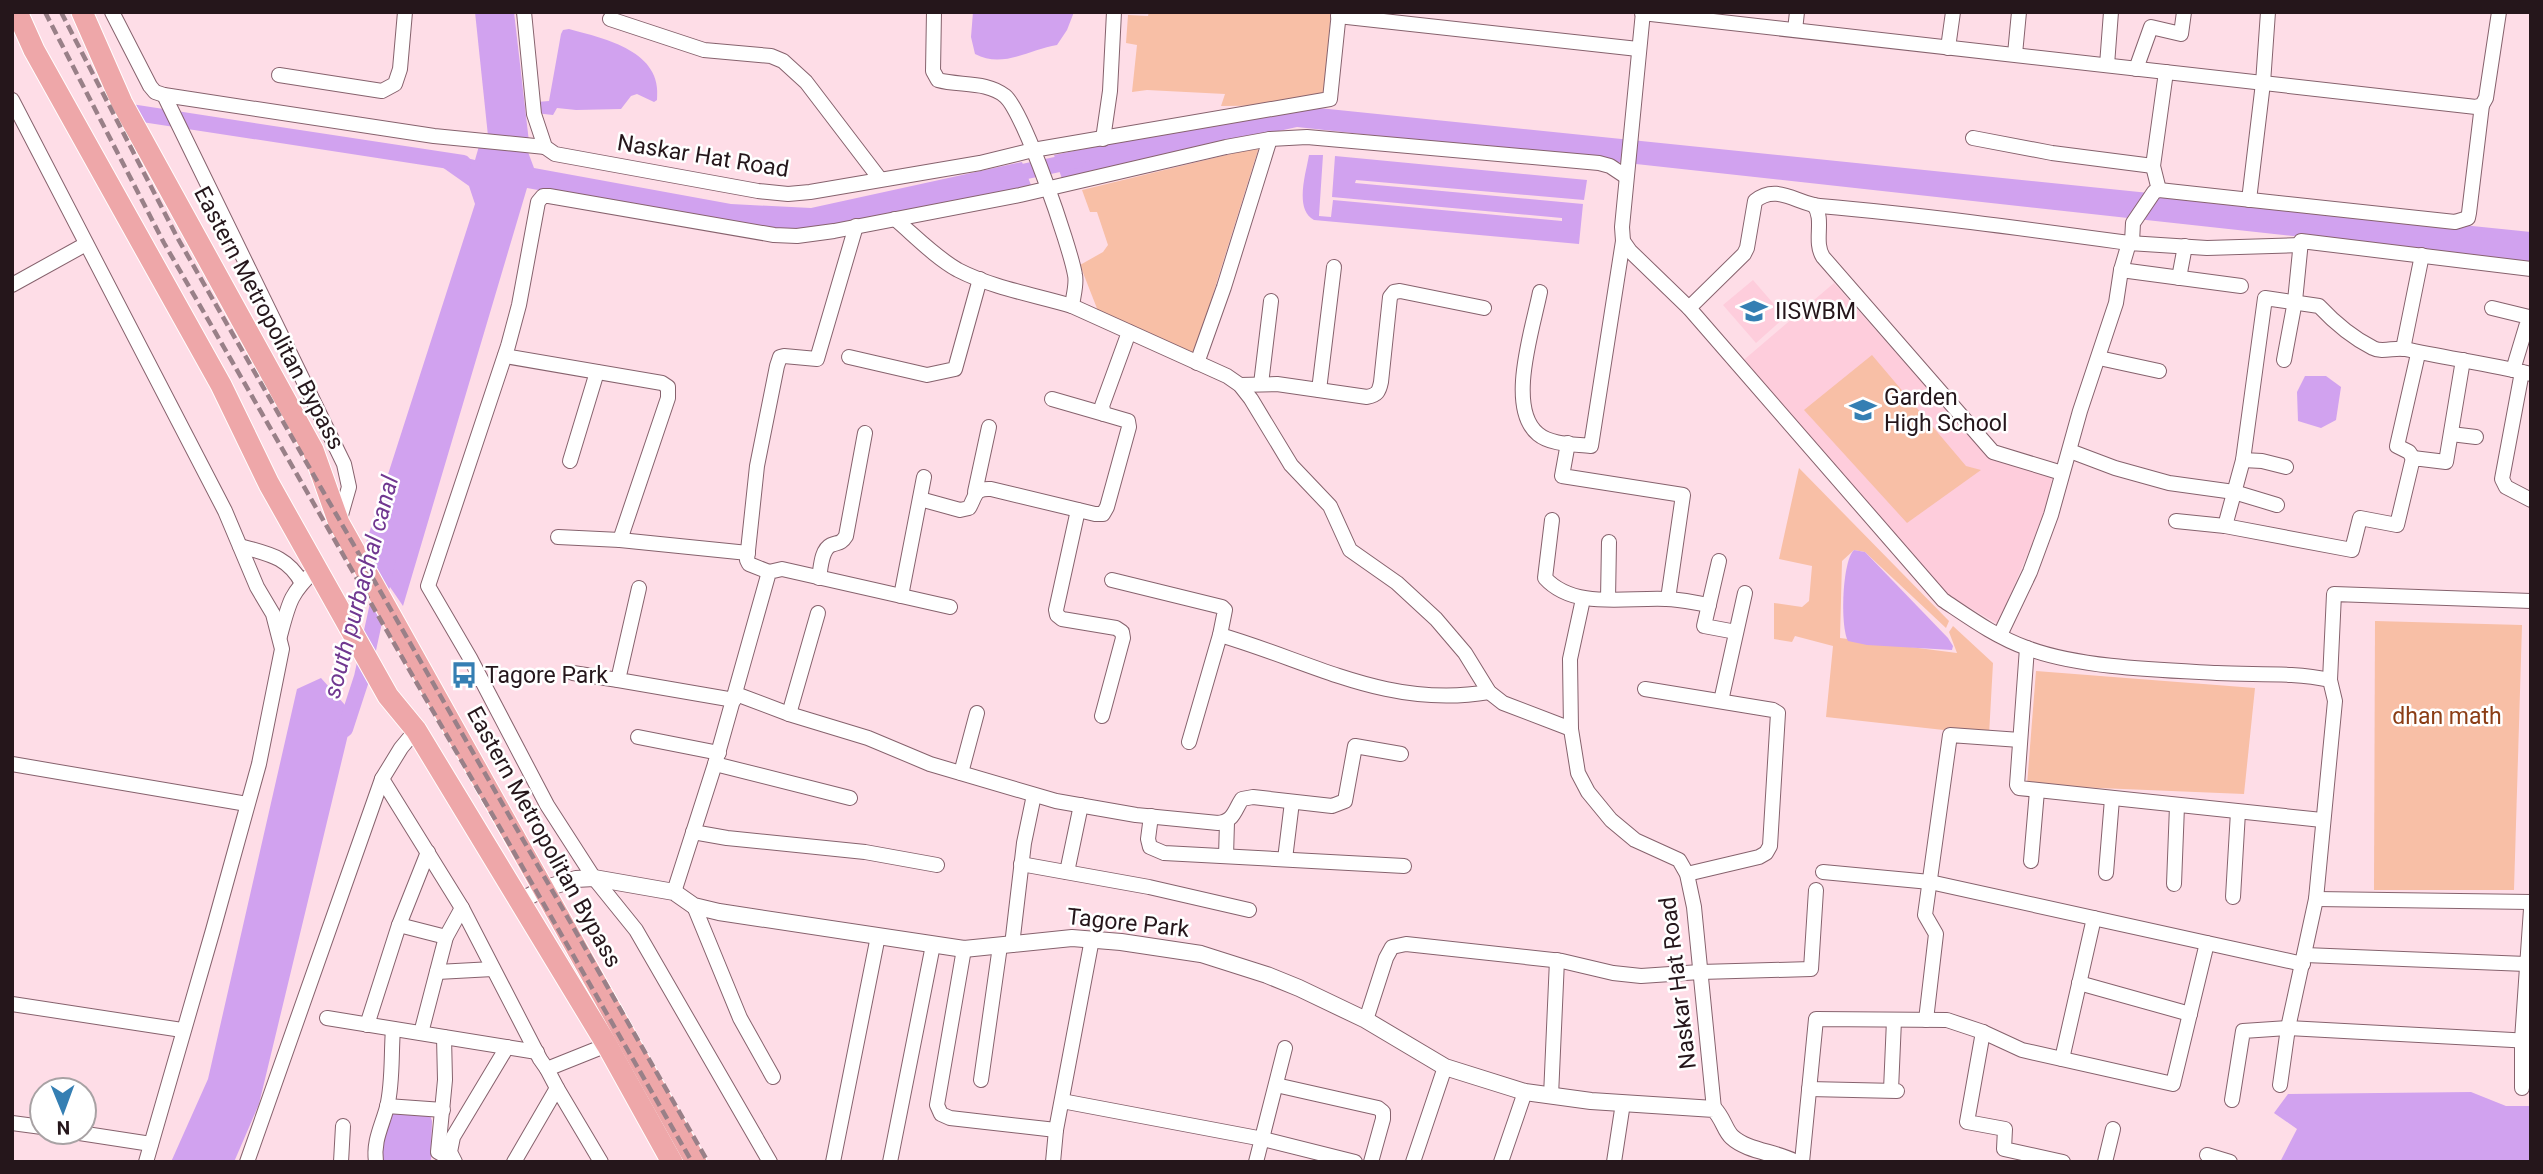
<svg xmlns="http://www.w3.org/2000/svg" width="2543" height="1174" font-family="Roboto,sans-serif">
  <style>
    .built { fill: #fecddc }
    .green { fill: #f8bfa6 }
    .water { fill: #d1a2ef }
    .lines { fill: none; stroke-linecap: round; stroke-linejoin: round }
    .canal { stroke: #d1a2ef; stroke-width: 16 }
    .minor-casing { stroke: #86626d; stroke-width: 16 }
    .tertiary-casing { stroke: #86626d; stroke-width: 18 }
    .primary-casing { stroke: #fff; stroke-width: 23 }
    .minor { stroke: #fff; stroke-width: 14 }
    .tertiary { stroke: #fff; stroke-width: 16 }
    .primary { stroke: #eea7a9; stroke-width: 21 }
    .rail { stroke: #998088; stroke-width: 4.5; stroke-dasharray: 10 5; stroke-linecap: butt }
    .labels { text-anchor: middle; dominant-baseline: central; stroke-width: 5; stroke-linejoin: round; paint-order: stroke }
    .street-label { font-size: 23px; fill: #25161b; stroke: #fff }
    .poi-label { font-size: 23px; fill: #25161b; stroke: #fff; text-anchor: start }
    .park-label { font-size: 23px; fill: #8b3d15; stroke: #fff }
    .water-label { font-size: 24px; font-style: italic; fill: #703790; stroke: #fff }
  </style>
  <rect width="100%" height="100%" fill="#fedde7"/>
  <!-- built -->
  <g class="built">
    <polygon points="1753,280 1785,317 1756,343 1723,305"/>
    <polygon points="1834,283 1987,456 2053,473 2045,513 1998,624 1944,593 1739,364"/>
  </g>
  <!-- green -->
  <g class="green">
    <polygon points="1149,12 1331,12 1323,105 1221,106 1225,94 1147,90 1132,92 1137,45 1126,43 1128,15 1148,16"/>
    <polygon points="1259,147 1194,355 1098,311 1080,265 1103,252 1108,245 1097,212 1090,212 1082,190"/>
    <polygon points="1872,355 1966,466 1981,470 1907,523 1804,410"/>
    <polygon points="1799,468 1949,621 1946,628 1865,552 1854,550 1842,561 1840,638 1957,653 1949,632 1953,626 1993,663 1989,735 1826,717 1833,646 1795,636 1792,642 1774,639 1774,603 1802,607 1809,601 1812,566 1779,559"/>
    <polygon points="2375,621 2522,625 2514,890 2374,890"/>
    <polygon points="2036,671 2255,688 2244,794 2027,785"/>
  </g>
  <!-- water -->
  <g class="water">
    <polygon points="475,12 514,12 529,142 488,136"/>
    <path d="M973,12H1074L1067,30L1057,45C1030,49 1003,69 975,54L971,37Z"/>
    <path d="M569,29C606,39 663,51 657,100L654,102L637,94L631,96L621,109L576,110L557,108L553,115L535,113L537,102L549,101L561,34L563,30Z"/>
    <polygon points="1309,107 2531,232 2531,262 1297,127 1062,179 1054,155 1266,112"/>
    <polygon points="479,146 528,152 534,168 731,204 811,208 1022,162 1031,185 829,233 777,233 527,188 403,606 364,549 475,204 469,186 442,167 441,152 475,160"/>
    <path d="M1309,155H1323L1319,216L1331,217L1333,200L1562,221V218L1332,197L1335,156L1587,180L1584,200L1356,180L1355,183L1583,204L1579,244L1314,220C1294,210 1306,173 1309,155Z"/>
    <polygon points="2305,376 2326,376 2341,387 2336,420 2321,428 2298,421 2297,392"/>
    <path d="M1854,550L1865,552L1948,638L1953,646L1952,650L1867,645L1848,641C1840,627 1842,561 1854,550Z"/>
    <polygon points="321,678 353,714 259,1104 234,1162 171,1162 208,1079 297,689"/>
    <polygon points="2471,1092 2506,1106 2531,1106 2531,1162 2280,1162 2297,1129 2274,1113 2288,1094"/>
    <polygon points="388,1111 430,1115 432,1121 431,1162 382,1162 381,1145"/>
  </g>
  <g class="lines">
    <!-- canal -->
    <g class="canal">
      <polyline points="130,112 463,163"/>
      <polyline points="1004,176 1078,160"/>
      <polyline points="345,729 362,677 388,558"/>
    </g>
    <defs>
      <g id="minor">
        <polyline points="112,12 150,86 155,92 164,95 434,136 545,147"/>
        <polyline points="524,12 534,114 545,147 555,154 758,191 788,194 810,192 980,163 1033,150 1330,99 1339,12"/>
        <path d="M934,12L933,71L938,80C959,86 987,81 1005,96C1024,112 1070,246 1075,275C1077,284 1073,297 1072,306L1227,376L1240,385L1251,399L1291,465L1330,506L1350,550L1397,583L1436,619L1465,653L1489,692L1503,703L1571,729"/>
        <path d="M1643,12L1622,227L1623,241L1630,251L1689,308L1943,600C1970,618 1996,637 2027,648C2080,668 2160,670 2217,673C2255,675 2293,672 2330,680L2335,701L2316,899L2288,1028L2280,1085"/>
        <polyline points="1642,13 2476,107 2482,105 2486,98 2499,12"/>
        <polyline points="1338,16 1638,49"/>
        <polyline points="610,19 704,50 771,56 783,61 806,82 880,179"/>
        <polyline points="1795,30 1797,12"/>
        <polyline points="1948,48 1953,12"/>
        <polyline points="2015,54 2019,12"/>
        <polyline points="2107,65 2111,12"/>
        <polyline points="2136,69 2151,27 2181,34 2184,12"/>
        <polyline points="279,75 382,91 395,84 400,69 405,12"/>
        <polyline points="164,95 344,464 349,487 339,522"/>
        <polyline points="12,100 225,511 257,587 273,614 282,649 259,764 213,930 146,1162"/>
        <polyline points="1973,138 2052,153 2153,166"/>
        <polyline points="1103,139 1110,91 1114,12"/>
        <polyline points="2159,190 2153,166 2166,72"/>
        <polyline points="2249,200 2263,83 2268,12"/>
        <path d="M1814,205C1825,220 1813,241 1823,257L1993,452L2062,473"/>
        <path d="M895,219C915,236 935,257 958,270C993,288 1035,295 1072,306"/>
        <polyline points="2132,242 2133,223 2154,192 2159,190 2455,222 2468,218 2469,213 2482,105"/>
        <polyline points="2121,270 2241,286"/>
        <polyline points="2179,278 2185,246"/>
        <polyline points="12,285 86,244"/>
        <path d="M1540,292C1533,328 1506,408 1538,434C1551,445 1575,444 1591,446L1623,241"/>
        <path d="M1689,308L1744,254L1747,248L1755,201C1777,183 1797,204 1820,206C1924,215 2026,229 2129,243"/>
        <polyline points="2492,308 2529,317 2513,370"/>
        <polyline points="2403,349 2422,255"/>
        <polyline points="505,356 662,383 668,387 668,398 620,540"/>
        <polyline points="849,357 927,375 955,369 980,279"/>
        <polyline points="2099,358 2159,371"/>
        <polyline points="2284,360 2295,301 2301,241 2531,269"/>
        <polyline points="1197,363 1224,287 1270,139"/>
        <polyline points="2522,372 2502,479 2506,487 2531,500"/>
        <polyline points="1261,384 1271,301"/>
        <path d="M1240,385L1277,384L1367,397C1377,395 1379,392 1381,382L1390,297L1394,292L1400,291L1484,308"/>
        <polyline points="1319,390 1334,267"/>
        <polyline points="1052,399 1104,414"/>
        <polyline points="2451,434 2476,437"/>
        <polyline points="1568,443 1562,476 1683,495 1668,599"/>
        <polyline points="2070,451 2115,468 2169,483 2234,492 2277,505"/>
        <polyline points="2413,458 2409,452 2397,446 2418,354"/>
        <polyline points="2243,460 2262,461 2286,467"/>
        <polyline points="570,461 597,372"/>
        <polyline points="975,492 989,427"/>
        <path d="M920,499L960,510L969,508C976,496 974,488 991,489L1095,514H1103L1107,507L1129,427L1128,421L1104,414L1102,406L1129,332"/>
        <polyline points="1078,510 1056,610 1057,615 1062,619 1116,628 1122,632 1123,638 1102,716"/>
        <path d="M1552,520L1545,578C1574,610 1627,597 1666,599C1680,599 1695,603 1709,605"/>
        <polyline points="2176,521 2225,526 2352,550 2360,518 2397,525 2413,458 2446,462 2463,360"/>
        <path d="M2225,526L2243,460L2265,298L2319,306C2334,322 2353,338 2373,348C2382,353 2395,347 2405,349C2446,358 2489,364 2531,374"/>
        <polyline points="558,537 620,540 748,553"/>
        <path d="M240,546C268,554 287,556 302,583"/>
        <polyline points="1719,561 1704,626 1736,632"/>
        <polyline points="769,572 749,564 747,560 757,466 777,366 780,357 784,356 817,359 856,226"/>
        <path d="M819,578C821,567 821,550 831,545C839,542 841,544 846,536L865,433"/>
        <polyline points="1112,580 1222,607 1225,610 1220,635"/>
        <polyline points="639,588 618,680 734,700"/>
        <polyline points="901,596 924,477"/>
        <polyline points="1583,599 1570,659 1571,729 1578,773 1588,792 1611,820 1635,840 1679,860 1687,874 1694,907 1714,1109"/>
        <polyline points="1608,599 1609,542"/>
        <polyline points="2000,635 2030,572 2051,515 2080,411 2116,303 2121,270 2129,243 2207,248 2301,245"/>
        <path d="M280,636C289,602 290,594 316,569"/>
        <polyline points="2027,648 2017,785 2019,788 2322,820"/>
        <polyline points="573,673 618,680"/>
        <polyline points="2330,680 2334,594 2531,601"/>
        <polyline points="1645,689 1773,710 1778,713 1770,846 1766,853 1759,857 1687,874"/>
        <path d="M736,694L789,714L868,738L930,764L1056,801L1136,815L1218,823C1234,821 1234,811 1242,799L1253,797L1332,806L1345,801L1355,746L1401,754"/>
        <polyline points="1721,701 1745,593"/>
        <polyline points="789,714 818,613"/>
        <polyline points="416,730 401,748 382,779 462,908 540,1059 547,1069 607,1045"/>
        <polyline points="638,737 719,753"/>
        <path d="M1189,742L1220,635C1313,662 1388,709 1489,692"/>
        <polyline points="12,764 247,804"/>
        <polyline points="715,764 850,798"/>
        <polyline points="961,773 977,713"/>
        <polyline points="1151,816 1148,839 1150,847 1164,853 1404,866"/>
        <polyline points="693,832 727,838 865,852 937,865"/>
        <polyline points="1226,856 1227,822"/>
        <polyline points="1285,859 1292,802"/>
        <polyline points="2031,861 2037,791"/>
        <polyline points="1021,864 1149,887 1249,910"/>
        <polyline points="1067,872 1081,805"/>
        <polyline points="1823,872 1930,882 2207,943"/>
        <polyline points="2106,873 2112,799"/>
        <polyline points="2174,884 2177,806"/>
        <polyline points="674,892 715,764 769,572 782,569 950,607"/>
        <polyline points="2233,897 2238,812"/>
        <polyline points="2316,899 2531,902"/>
        <polyline points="694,906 740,1018 773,1077"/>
        <polyline points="399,925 446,937"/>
        <polyline points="1012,945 1024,843 1034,795"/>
        <polyline points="964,949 937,1105 941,1114 950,1118 1056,1130"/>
        <polyline points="2305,955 2526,964"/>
        <polyline points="437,972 493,969"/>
        <polyline points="2079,983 2190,1014"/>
        <polyline points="12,1004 182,1030"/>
        <polyline points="327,1018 537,1052"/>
        <polyline points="1366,1020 1386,958 1392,947 1406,944 1562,961 1613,973 1641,976 1700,972 1811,969 1816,890"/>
        <polyline points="1926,1020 1936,934 1925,915 1950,735 2020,740"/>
        <polyline points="367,1025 399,925 428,852"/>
        <polyline points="1983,1032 1967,1122 2005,1129 2004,1149 2063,1162"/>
        <polyline points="421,1033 446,937 462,908"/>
        <polyline points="444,1037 445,1080 438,1152 454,1161"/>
        <polyline points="2062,1059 2094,918"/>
        <polyline points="981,1080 1000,946"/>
        <polyline points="1276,1085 1378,1108 1383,1112 1383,1119 1371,1162"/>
        <polyline points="557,1088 601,1162"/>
        <polyline points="2522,1088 2522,1040 2531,909"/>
        <polyline points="1809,1089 1897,1091"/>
        <polyline points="1891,1090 1894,1020"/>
        <polyline points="1551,1096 1557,960"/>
        <polyline points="2232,1100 2243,1031 2288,1028 2531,1041"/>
        <polyline points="1062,1101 1263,1139 1355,1162"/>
        <polyline points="387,1106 443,1110"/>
        <polyline points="12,1123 42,1127"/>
        <polyline points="73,1132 151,1144"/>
        <polyline points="2207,1155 2230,1162"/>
        <polyline points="247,1162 382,779"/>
        <polyline points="341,1162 343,1126"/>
        <path d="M376,1162C373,1141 382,1126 387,1107C393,1083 391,1054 393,1029"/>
        <polyline points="455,1162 450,1152 453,1137 507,1047"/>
        <polyline points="514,1162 557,1088 547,1069"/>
        <polyline points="770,1162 636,930 594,878 547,805 470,658 428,586 508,346 519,305 538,202 543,196 549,196 774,235 797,236 834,231 1020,195 1226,147 1270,139 1307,137 1599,163 1610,166 1625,176"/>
        <polyline points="833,1162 878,936"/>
        <polyline points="890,1162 933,945"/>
        <polyline points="1053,1162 1056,1130 1092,939"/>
        <polyline points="1256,1162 1285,1048"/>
        <polyline points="1413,1162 1445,1067"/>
        <polyline points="1501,1162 1525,1092"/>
        <polyline points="1614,1162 1623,1103"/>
        <polyline points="1802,1162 1816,1019 1947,1020 1983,1032 2022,1050 2173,1084 2207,943 2303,964"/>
        <polyline points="2105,1162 2113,1129"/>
      </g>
      <path id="tertiary" d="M520,901L543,889L576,879L594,878L674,892L694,906L719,912L964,949L1072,938L1121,942L1201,954L1267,975L1299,988L1366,1020L1445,1067L1525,1092L1591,1101L1714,1109C1723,1118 1725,1131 1732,1137C1747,1151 1775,1152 1794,1162"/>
      <g id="primary">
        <polyline points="17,12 34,50 221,385 269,484 388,696 416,730 607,1045 672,1162"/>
        <polyline points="82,12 122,103 313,450 339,523 696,1162"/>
      </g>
    </defs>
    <!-- minor casing -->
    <use href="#minor" class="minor-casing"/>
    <!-- tertiary casing -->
    <use href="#tertiary" class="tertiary-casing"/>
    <!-- primary casing -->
    <use href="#primary" class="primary-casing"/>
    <!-- minor -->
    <use href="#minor" class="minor"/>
    <!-- tertiary -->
    <use href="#tertiary" class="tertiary"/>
    <!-- primary -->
    <use href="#primary" class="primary"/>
    <!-- rail -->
    <g class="rail">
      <polyline points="45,12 164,243 692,1162"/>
      <polyline points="61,12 177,237 708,1162"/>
    </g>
  </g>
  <!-- icons -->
  <defs>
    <symbol id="university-bare" viewBox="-9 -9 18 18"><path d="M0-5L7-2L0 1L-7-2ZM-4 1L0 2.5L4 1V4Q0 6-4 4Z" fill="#357fb3" stroke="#fff" stroke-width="2.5" paint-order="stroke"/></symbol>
    <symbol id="school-bare" viewBox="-9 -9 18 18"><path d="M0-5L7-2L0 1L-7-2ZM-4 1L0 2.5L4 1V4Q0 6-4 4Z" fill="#357fb3" stroke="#fff" stroke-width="2.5" paint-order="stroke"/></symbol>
    <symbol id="bus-bare" viewBox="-9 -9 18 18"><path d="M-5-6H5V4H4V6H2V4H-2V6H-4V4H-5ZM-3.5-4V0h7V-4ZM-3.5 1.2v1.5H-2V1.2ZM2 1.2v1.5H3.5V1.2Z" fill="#357fb3" stroke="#fff" stroke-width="2.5" paint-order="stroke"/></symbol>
  </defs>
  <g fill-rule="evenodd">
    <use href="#university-bare" x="1735" y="292" width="38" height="38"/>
    <use href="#school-bare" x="1844" y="391" width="38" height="38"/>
    <use href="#bus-bare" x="445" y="656" width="38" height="38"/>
  </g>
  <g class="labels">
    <!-- street labels -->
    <g class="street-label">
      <text transform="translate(703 156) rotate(9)">Naskar Hat Road</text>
      <text transform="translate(269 318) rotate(62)">Eastern Metropolitan Bypass</text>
      <text transform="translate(544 837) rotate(61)">Eastern Metropolitan Bypass</text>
      <text transform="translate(1128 923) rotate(6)">Tagore Park</text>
      <text transform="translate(1678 983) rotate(-97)">Naskar Hat Road</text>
    </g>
    <!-- poi labels -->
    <g class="poi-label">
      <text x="1775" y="311">IISWBM</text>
      <text x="1884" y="397">Garden<tspan x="1884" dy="26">High School</tspan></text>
      <text x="485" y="675">Tagore Park</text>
    </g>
    <!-- park labels -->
    <g class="park-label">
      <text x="2447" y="716">dhan math</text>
    </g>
    <!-- water labels -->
    <g class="water-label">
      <text transform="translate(361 587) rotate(-75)">south purbachal canal</text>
    </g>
  </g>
  <!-- border -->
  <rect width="2543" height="1174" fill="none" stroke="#25161b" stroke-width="28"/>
  <!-- north arrow -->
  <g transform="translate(63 1111) rotate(179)"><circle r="33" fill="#ffffff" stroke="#a8a2a4" stroke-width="2"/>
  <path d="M0-5L12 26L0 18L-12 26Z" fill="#357fb3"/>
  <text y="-10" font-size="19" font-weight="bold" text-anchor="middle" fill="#25161b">N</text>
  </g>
</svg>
